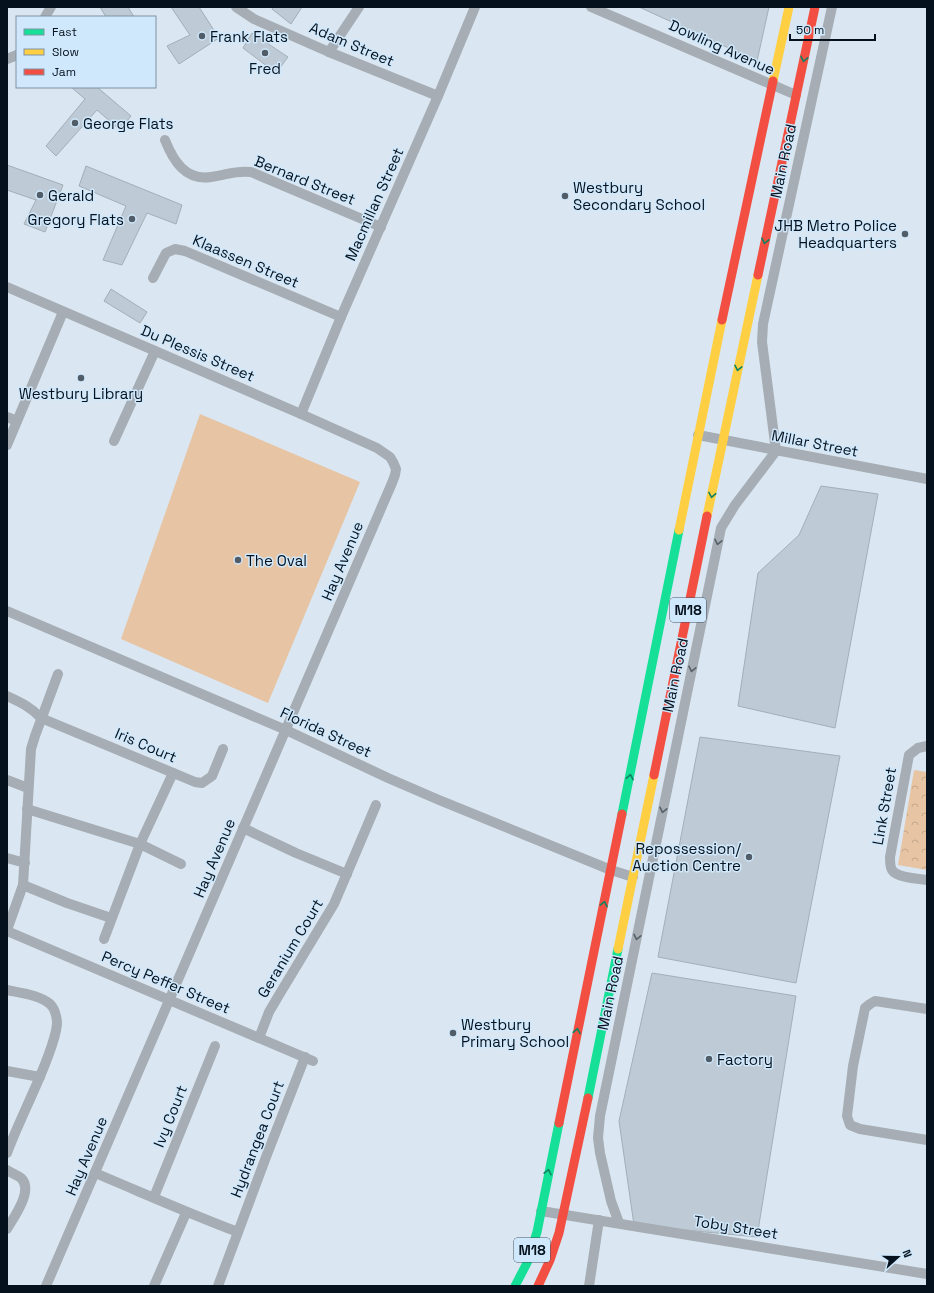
<svg xmlns="http://www.w3.org/2000/svg" width="934" height="1293" font-family="'Space Grotesk',sans-serif">
  <style>
    .park { fill: url(#park-crowns) }
    .pitch { fill: #e7c4a3 }
    .building { fill: #becbd6; stroke: #a2afb9 }
    .lines { fill: none; stroke-linecap: round; stroke-linejoin: round }
    .street { stroke: #a6adb4; stroke-width: 10 }
    .fast { stroke: #16e098; stroke-width: 9 }
    .slow { stroke: #ffcf43; stroke-width: 9 }
    .jam { stroke: #f24e42; stroke-width: 9 }
    .oneway { stroke: #0e8361 }
    .oneway2 { stroke: #566069 }
    .poi-dot { fill: #505d68; stroke: #d0e8fc; stroke-width: 1.5 }
    .labels { text-anchor: middle; dominant-baseline: central; stroke-width: 3; stroke-linejoin: round; paint-order: stroke }
    .shield { fill: #d0e8fc; stroke: #425261; stroke-width: 1 }
    .shield-label { font-size: 14px; font-weight: bold; fill: #05121e }
    .poi-label { font-size: 15px; fill: #05121e; stroke: #d0e8fc; text-anchor: start }
    .street-label { font-size: 15px; fill: #05121e; stroke: #d0e8fc }
  </style>
  <defs>
    <pattern id="park-crowns" width="20" height="18" patternUnits="userSpaceOnUse"><rect width="20" height="18" fill="#e7c4a3"/><path d="M2 6a3 3 0 1 1 6 0M12 15a3 3 0 1 1 6 0" fill="none" stroke="#c5a78c"/></pattern>
  </defs>
  <rect width="100%" height="100%" fill="#dae7f2"/>
  <!-- park -->
  <polygon class="park" points="914,770 927,772 927,870 898,865"/>
  <!-- pitch -->
  <polygon class="pitch" points="200,414 360,482 268,703 121,639"/>
  <!-- building -->
  <g class="building">
    <polygon points="100,7 128,7 134,17 106,17"/>
    <polygon points="171,7 199,7 219,38 179,64 167,46 190,35"/>
    <polygon points="273,7 302,7 291,24 272,9"/>
    <polygon points="639,7 769,7 757,61"/>
    <polygon points="252,33 288,57 276,73 243,48"/>
    <polygon points="71,87 97,87 131,116 120,130 97,110 56,156 46,146 85,99"/>
    <polygon points="7,165 63,185 45,232 24,224 36,200 7,190"/>
    <polygon points="86,166 182,205 176,224 147,213 122,265 103,260 126,206 79,186"/>
    <polygon points="111,289 147,312 140,323 104,301"/>
    <polygon points="821,486 878,494 835,728 738,706 758,573 799,535"/>
    <polygon points="700,737 840,756 796,983 658,957"/>
    <polygon points="652,973 796,996 757,1237 634,1225 619,1121"/>
  </g>
  <g class="lines">
    <!-- street -->
    <g class="street">
      <polyline points="236,7 254,19 329,52 438,96"/>
      <polyline points="591,7 796,95"/>
      <polyline points="45,17 51,7"/>
      <polyline points="329,52 359,7"/>
      <polyline points="7,59 17,55"/>
      <path d="M165,140C173,160 185,181 211,177C227,175 235,170 251,172L381,227"/>
      <polyline points="153,278 166,253 175,249 185,251 341,317"/>
      <polyline points="7,287 301,414 377,448 390,457 393,462 396,469 395,475 392,483 46,1286"/>
      <polyline points="301,414 341,317 438,96 475,7"/>
      <polyline points="7,417 17,421"/>
      <polyline points="698,435 927,479"/>
      <polyline points="114,441 155,351"/>
      <polyline points="7,445 63,312"/>
      <polyline points="7,611 286,730 388,778 439,800 611,870 633,877"/>
      <path d="M7,696C20,702 31,707 41,718L195,782L202,783L212,776L223,749"/>
      <path d="M927,746L918,748L909,755L890,857C890,862 890,867 892,870C897,878 919,879 927,880"/>
      <polyline points="7,780 28,788"/>
      <polyline points="27,809 140,844 181,864"/>
      <polyline points="243,828 296,853 347,874"/>
      <polyline points="7,858 25,863"/>
      <polyline points="23,885 67,903 111,918"/>
      <polyline points="7,930 23,885 31,749 35,736 58,674"/>
      <polyline points="7,931 313,1061"/>
      <polyline points="104,939 140,844 173,773"/>
      <path d="M7,990C21,993 40,995 50,1004C55,1009 57,1018 57,1024C56,1036 51,1048 47,1059C35,1091 19,1121 7,1153"/>
      <polyline points="927,1009 875,1001 870,1004 865,1008 853,1066 847,1116 850,1125 860,1129 927,1140"/>
      <polyline points="259,1038 269,1012 279,995 334,904 376,805"/>
      <polyline points="7,1071 40,1077"/>
      <path d="M7,1170C11,1173 17,1175 21,1178C34,1190 14,1217 7,1229"/>
      <path d="M95,1173C143,1193 190,1214 238,1232"/>
      <polyline points="154,1197 215,1046"/>
      <polyline points="541,1211 927,1274"/>
      <polyline points="619,1223 611,1201 600,1153 598,1138 600,1116 721,528 735,505 776,451 762,342 763,324 832,7"/>
      <polyline points="154,1286 186,1213"/>
      <polyline points="218,1286 266,1157 305,1057"/>
      <polyline points="589,1286 599,1220"/>
    </g>
    <!-- fast -->
    <g class="fast">
      <polyline points="622,814 679,530"/>
      <polyline points="588,1098 618,949"/>
      <polyline points="515,1286 527,1263 537,1232 559,1123"/>
    </g>
    <!-- slow -->
    <g class="slow">
      <polyline points="773,81 789,7"/>
      <polyline points="707,516 758,275"/>
      <polyline points="679,530 722,320"/>
      <polyline points="618,949 654,775"/>
    </g>
    <!-- jam -->
    <g class="jam">
      <polyline points="758,275 815,7"/>
      <polyline points="722,320 773,81"/>
      <polyline points="654,775 707,516"/>
      <polyline points="559,1123 622,814"/>
      <polyline points="538,1286 550,1260 559,1233 588,1098"/>
    </g>
  </g>
  <!-- one-way arrows -->
  <defs><path id="oneway-chevron" d="M-2-3.5L2.5 0L-2 3.5" fill="none" stroke-width="1.6" stroke-linecap="round" stroke-linejoin="round"/></defs>
  <g class="oneway">
    <use href="#oneway-chevron" transform="translate(804 59) rotate(102)"/>
    <use href="#oneway-chevron" transform="translate(765 241) rotate(102)"/>
    <use href="#oneway-chevron" transform="translate(738 368) rotate(102)"/>
    <use href="#oneway-chevron" transform="translate(712 495) rotate(101)"/>
    <use href="#oneway-chevron" transform="translate(630 777) rotate(-79)"/>
    <use href="#oneway-chevron" transform="translate(604 904) rotate(-78)"/>
    <use href="#oneway-chevron" transform="translate(577 1031) rotate(-79)"/>
    <use href="#oneway-chevron" transform="translate(548 1172) rotate(-78)"/>
  </g>
  <g class="oneway2">
    <use href="#oneway-chevron" transform="translate(718 542) rotate(102)"/>
    <use href="#oneway-chevron" transform="translate(692 669) rotate(102)"/>
    <use href="#oneway-chevron" transform="translate(663 810) rotate(102)"/>
    <use href="#oneway-chevron" transform="translate(637 937) rotate(102)"/>
  </g>
  <!-- markers -->
  <g class="poi-dot">
    <circle cx="202" cy="36" r="4"/>
    <circle cx="265" cy="53" r="4"/>
    <circle cx="75" cy="123" r="4"/>
    <circle cx="40" cy="195" r="4"/>
    <circle cx="565" cy="196" r="4"/>
    <circle cx="132" cy="219" r="4"/>
    <circle cx="905" cy="234" r="4"/>
    <circle cx="81" cy="378" r="4"/>
    <circle cx="238" cy="560" r="4"/>
    <circle cx="749" cy="857" r="4"/>
    <circle cx="453" cy="1033" r="4"/>
    <circle cx="709" cy="1059" r="4"/>
  </g>
  <g class="labels">
    <!-- shield labels -->
    <g class="shield">
      <rect x="670" y="598" width="36" height="24" rx="3"/>
      <rect x="514" y="1238" width="36" height="24" rx="3"/>
    </g>
    <g class="shield-label">
      <text x="688" y="610">M18</text>
      <text x="532" y="1250">M18</text>
    </g>
    <!-- poi labels -->
    <g class="poi-label">
      <text x="210" y="36">Frank Flats</text>
      <text x="265" y="68" text-anchor="middle">Fred</text>
      <text x="83" y="123">George Flats</text>
      <text x="573" y="187">Westbury<tspan x="573" dy="17">Secondary School</tspan></text>
      <text x="48" y="195">Gerald</text>
      <text x="124" y="219" text-anchor="end">Gregory Flats</text>
      <text x="897" y="225" text-anchor="end">JHB Metro Police<tspan x="897" dy="17">Headquarters</tspan></text>
      <text x="81" y="393" text-anchor="middle">Westbury Library</text>
      <text x="246" y="560">The Oval</text>
      <text x="741" y="848" text-anchor="end">Repossession/<tspan x="741" dy="17">Auction Centre</tspan></text>
      <text x="461" y="1024">Westbury<tspan x="461" dy="17">Primary School</tspan></text>
      <text x="717" y="1059">Factory</text>
    </g>
    <!-- street labels -->
    <g class="street-label">
      <text transform="translate(352 44) rotate(23)">Adam Street</text>
      <text transform="translate(722 47) rotate(24)">Dowling Avenue</text>
      <text transform="translate(783 161) rotate(-78)">Main Road</text>
      <text transform="translate(305 180) rotate(22)">Bernard Street</text>
      <text transform="translate(374 204) rotate(-66)">Macmillan Street</text>
      <text transform="translate(246 261) rotate(23)">Klaassen Street</text>
      <text transform="translate(198 353) rotate(23)">Du Plessis Street</text>
      <text transform="translate(815 443) rotate(11)">Millar Street</text>
      <text transform="translate(342 561) rotate(-67)">Hay Avenue</text>
      <text transform="translate(675 675) rotate(-78)">Main Road</text>
      <text transform="translate(326 732) rotate(25)">Florida Street</text>
      <text transform="translate(146 745) rotate(23)">Iris Court</text>
      <text transform="translate(884 806) rotate(-80)">Link Street</text>
      <text transform="translate(214 858) rotate(-67)">Hay Avenue</text>
      <text transform="translate(290 948) rotate(-59)">Geranium Court</text>
      <text transform="translate(166 982) rotate(23)">Percy Peffer Street</text>
      <text transform="translate(610 993) rotate(-78)">Main Road</text>
      <text transform="translate(170 1116) rotate(-68)">Ivy Court</text>
      <text transform="translate(257 1139) rotate(-69)">Hydrangea Court</text>
      <text transform="translate(86 1156) rotate(-67)">Hay Avenue</text>
      <text transform="translate(736 1227) rotate(9)">Toby Street</text>
    </g>
  </g>
  <!-- border -->
  <rect width="934" height="1293" fill="none" stroke="#05121e" stroke-width="16"/>
  <!-- legend -->
  <rect x="16" y="16" width="140" height="72" fill="#d0e8fc" stroke="#7f92a3"/>
  <rect x="24" y="29" width="20" height="6" fill="#16e098" stroke="#7f92a3"/>
  <text x="52" y="36" font-size="12" fill="#05121e">Fast</text>
  <rect x="24" y="49" width="20" height="6" fill="#ffcf43" stroke="#7f92a3"/>
  <text x="52" y="56" font-size="12" fill="#05121e">Slow</text>
  <rect x="24" y="69" width="20" height="6" fill="#f24e42" stroke="#7f92a3"/>
  <text x="52" y="76" font-size="12" fill="#05121e">Jam</text>
  <!-- north arrow -->
  <g transform="translate(898 1257) rotate(69)" stroke="#d0e8fc" stroke-width="3" paint-order="stroke">
  <path d="M0-3L7 15L0 10L-7 15Z" fill="#05121e"/>
  <text y="-6" font-size="11" font-weight="bold" text-anchor="middle" fill="#05121e">N</text>
  </g>
  <!-- scale -->
  <path d="M790 34v6h85v-6" fill="none" stroke="#05121e" stroke-width="2"/>
  <text x="796" y="34" font-size="12" fill="#05121e" stroke="#d0e8fc" stroke-width="3" paint-order="stroke">50 m</text>
</svg>
